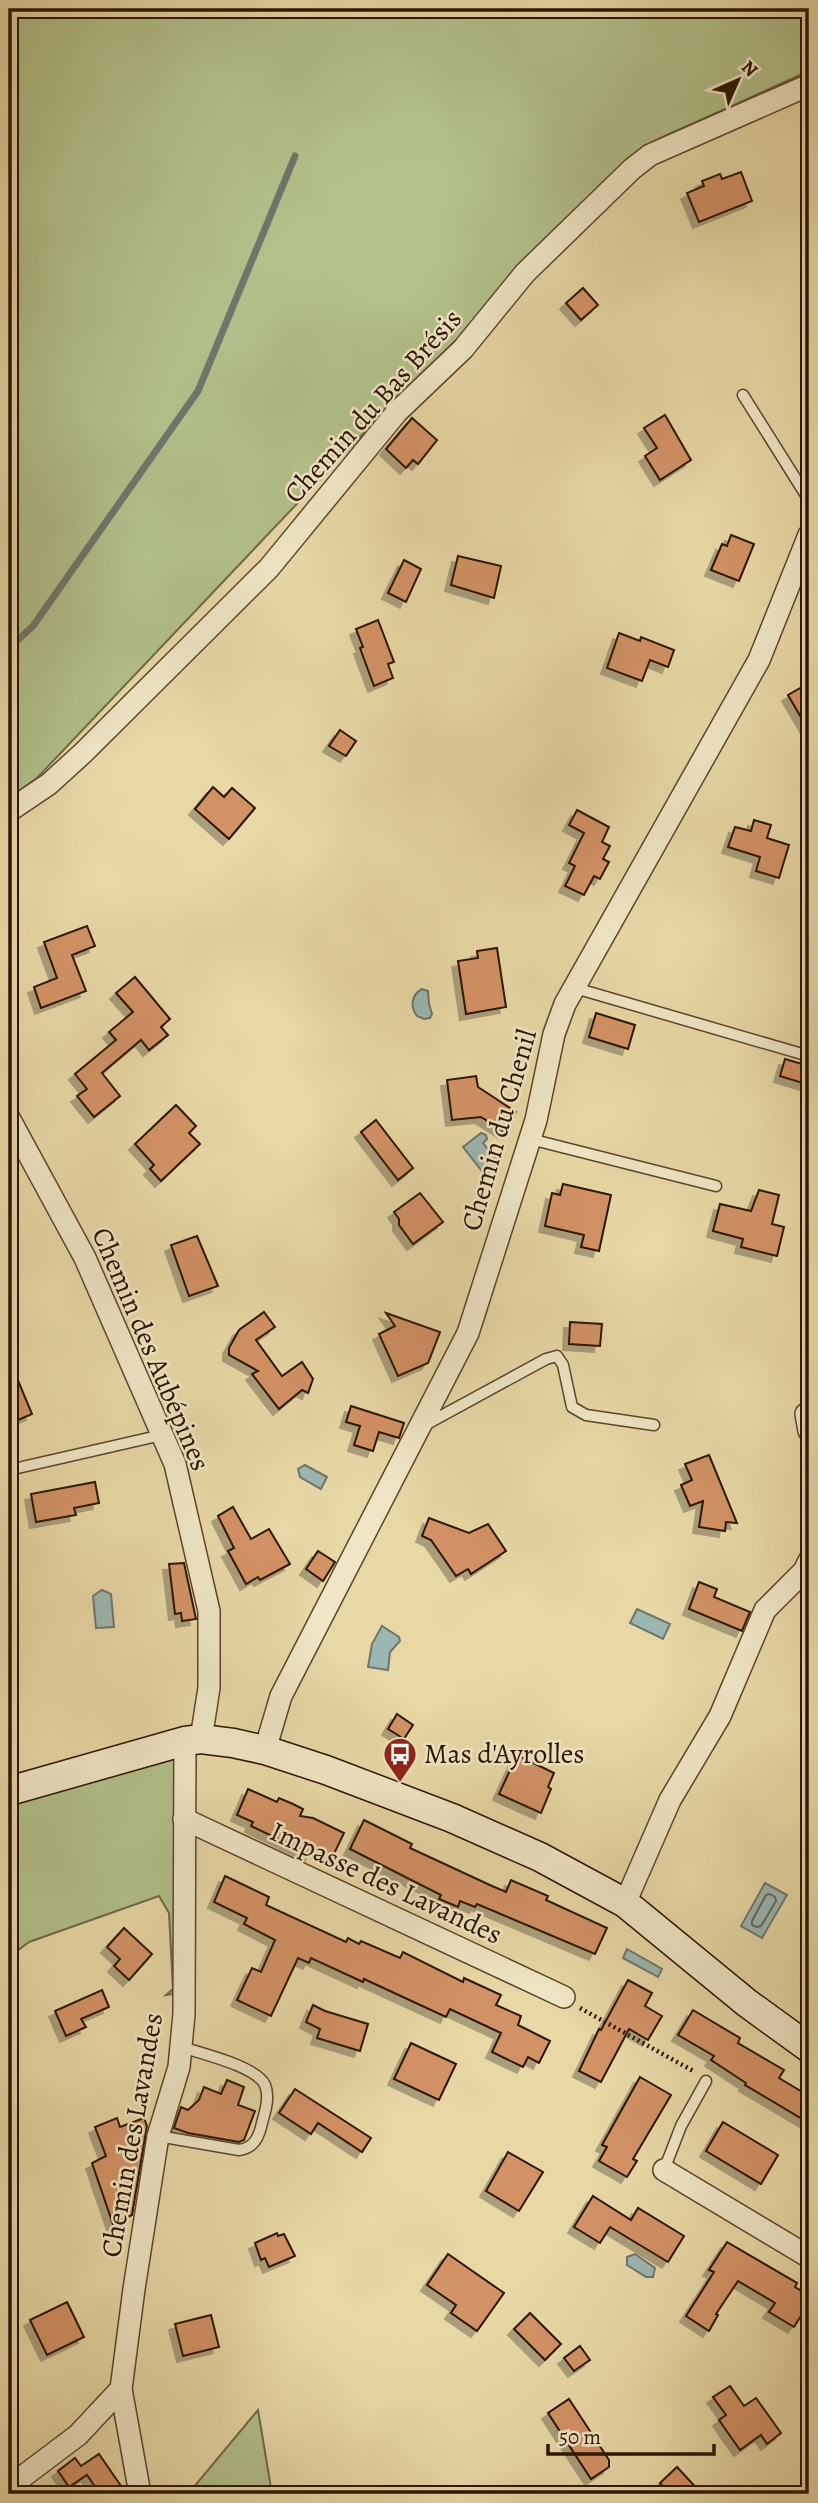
<svg xmlns="http://www.w3.org/2000/svg" width="818" height="2503" font-family="Alegreya,serif">
  <style>
    .green { fill: #b2c08a; stroke: #6e6a45; stroke-width: 2 }
    .water { fill: #9cb7b3; stroke: #6f766b; stroke-width: 2 }
    .lines { fill: none; stroke-linecap: round; stroke-linejoin: round }
    .shore { stroke: #64665a; stroke-width: 2 }
    .stream { stroke: #6f766b; stroke-width: 7 }
    .building { fill: #d39266; stroke: #2b1400; stroke-width: 2; filter: url(#shadow) }
    .lane-casing { stroke: #5a452a; stroke-width: 13 }
    .street-casing { stroke: #5a452a; stroke-width: 24 }
    .secondary-casing { stroke: #2b1400; stroke-width: 31 }
    .path { stroke: #2b1400; stroke-width: 4.5; stroke-dasharray: 2 3.5; stroke-linecap: butt }
    .lane { stroke: #f0e6c5; stroke-width: 10 }
    .street { stroke: #f0e6c5; stroke-width: 21 }
    .secondary { stroke: #f0e6c5; stroke-width: 28 }
    .labels { text-anchor: middle; dominant-baseline: central; stroke-width: 5; stroke-linejoin: round; paint-order: stroke }
    .street-label { font-size: 28px; fill: #2b1400; stroke: #f0e6c5 }
    .poi-label { font-size: 28px; fill: #2b1400; stroke: #f0e6c5; text-anchor: start }
  </style>
  <defs>
    <filter id="shadow"><feDropShadow dx="-6" dy="6" stdDeviation="0" flood-color="#0004"/></filter>
  </defs>
  <rect width="100%" height="100%" fill="#e8d8a6"/>
  <filter id="stains"><feTurbulence type="fractalNoise" baseFrequency=".00286" numOctaves="4"/><feColorMatrix values="0 0 0 0 .2 0 0 0 0 .09 0 0 0 0 .02 0 0 0 .5 -.17"/></filter>
  <radialGradient id="worn" r=".72"><stop offset=".6" stop-color="#630" stop-opacity="0"/><stop offset="1" stop-color="#630" stop-opacity=".3"/></radialGradient>
  <!-- green -->
  <g class="green">
    <polygon points="9,9 809,9 809,71 658,139 382,414 37,778 9,798"/>
    <polygon points="173,1757 178,1759 179,1989 173,1994 166,1995 173,1989 169,1913 159,1896 29,1942 9,1957 9,1803"/>
    <polygon points="258,2410 272,2494 188,2494"/>
  </g>
  <!-- water -->
  <g class="water">
    <path d="M422,989L428,991L429,1004L432,1014L430,1018L424,1019L417,1016C410,1007 411,995 422,989Z"/>
    <polygon points="481,1133 486,1135 487,1139 483,1143 499,1163 485,1175 463,1147"/>
    <polygon points="305,1465 327,1477 321,1489 300,1477 298,1469"/>
    <polygon points="102,1590 111,1594 114,1627 96,1628 93,1596"/>
    <polygon points="637,1609 670,1624 663,1639 630,1623"/>
    <polygon points="382,1626 399,1637 400,1641 390,1652 388,1670 368,1667 372,1644"/>
    <polygon points="765,1883 787,1895 762,1938 741,1926"/>
    <polygon points="627,1949 662,1969 658,1977 623,1958"/>
    <polygon points="635,2254 655,2268 653,2277 646,2277 627,2265 627,2257"/>
  </g>
  <g class="lines">
    <!-- shore -->
    <polygon class="shore" points="770,1894 775,1897 776,1901 761,1926 757,1927 752,1925 752,1921 766,1895"/>
    <!-- stream -->
    <polyline class="stream" points="9,648 33,626 198,391 295,156"/>
  </g>
  <!-- building -->
  <g class="building">
    <polygon points="741,172 752,201 699,222 687,193 704,186 702,181 720,174 722,179"/>
    <polygon points="583,288 598,305 581,320 566,303"/>
    <polygon points="665,415 691,460 660,480 645,456 657,448 644,428"/>
    <polygon points="412,418 437,440 418,464 413,460 406,468 386,449"/>
    <polygon points="731,535 754,544 739,581 711,570 722,544 727,546"/>
    <polygon points="458,556 501,566 494,598 451,585"/>
    <polygon points="404,560 421,569 406,602 388,593"/>
    <polygon points="378,620 394,662 388,664 393,678 374,686 360,648 363,647 356,629"/>
    <polygon points="619,633 640,641 641,637 674,650 668,667 650,660 642,681 607,668"/>
    <polygon points="809,683 809,731 788,695"/>
    <polygon points="340,730 356,741 346,756 329,746"/>
    <polygon points="213,787 224,797 232,788 255,808 229,839 195,809"/>
    <polygon points="577,810 609,827 602,842 610,846 603,859 609,862 600,879 594,876 584,895 565,886 575,866 569,863 584,833 569,825"/>
    <polygon points="754,820 771,825 767,838 789,845 779,878 756,871 760,857 728,847 735,827 751,831"/>
    <polygon points="87,926 95,946 72,955 86,991 41,1008 34,987 57,978 44,942"/>
    <polygon points="497,948 506,1007 466,1014 458,961 478,958 477,951"/>
    <polygon points="135,977 170,1019 161,1027 168,1035 149,1050 141,1040 102,1073 120,1096 94,1117 77,1096 87,1089 75,1074 116,1040 109,1032 133,1012 116,993"/>
    <polygon points="596,1013 635,1025 628,1049 589,1037"/>
    <polygon points="785,1059 809,1066 809,1085 780,1076"/>
    <polygon points="476,1076 478,1087 516,1112 503,1131 481,1117 452,1120 447,1080"/>
    <polygon points="176,1105 196,1126 189,1133 200,1144 161,1181 150,1169 154,1165 135,1144"/>
    <polygon points="376,1120 413,1168 398,1180 361,1132"/>
    <polygon points="563,1184 611,1195 599,1251 581,1247 584,1235 545,1226 552,1193 560,1195"/>
    <polygon points="759,1190 779,1195 772,1224 784,1227 777,1256 741,1247 743,1239 713,1231 720,1204 751,1211"/>
    <polygon points="420,1193 443,1222 413,1244 399,1225 399,1219 394,1212"/>
    <polygon points="197,1236 218,1286 189,1296 171,1245"/>
    <polygon points="264,1312 275,1327 256,1340 282,1376 302,1362 313,1379 308,1393 302,1390 279,1409 252,1374 258,1371 229,1355 229,1348 239,1330"/>
    <polygon points="386,1313 440,1332 428,1363 398,1376 379,1334 395,1326"/>
    <polygon points="570,1322 602,1324 600,1346 569,1344"/>
    <polygon points="9,1359 32,1414 9,1424"/>
    <polygon points="351,1406 404,1423 399,1438 379,1432 373,1451 354,1445 360,1426 346,1422"/>
    <polygon points="709,1455 737,1523 726,1522 725,1531 699,1527 703,1501 690,1506 681,1485 692,1480 685,1464"/>
    <polygon points="95,1482 99,1503 74,1508 76,1515 36,1522 31,1494"/>
    <polygon points="233,1507 251,1539 269,1529 290,1564 260,1580 258,1577 246,1584 228,1551 234,1548 218,1516"/>
    <polygon points="429,1518 469,1533 488,1524 506,1551 471,1574 468,1569 456,1576 431,1540 422,1536"/>
    <polygon points="318,1551 335,1562 323,1581 306,1569"/>
    <polygon points="184,1563 196,1619 182,1621 181,1613 175,1614 169,1564"/>
    <polygon points="699,1582 717,1589 714,1597 750,1612 742,1631 689,1609"/>
    <polygon points="397,1714 413,1725 404,1739 388,1729"/>
    <polygon points="517,1755 554,1773 548,1787 551,1789 541,1813 499,1794"/>
    <polygon points="248,1789 277,1802 279,1798 293,1804 303,1809 300,1816 313,1818 344,1833 332,1858 313,1849 311,1855 251,1826 253,1822 237,1815"/>
    <polygon points="364,1820 412,1844 410,1848 492,1886 506,1892 511,1880 548,1896 546,1900 607,1928 595,1954 477,1904 475,1907 460,1901 458,1907 439,1899 441,1895 350,1849"/>
    <polygon points="225,1876 269,1897 266,1905 346,1942 348,1938 359,1944 361,1941 400,1958 403,1952 463,1982 464,1978 501,1995 496,2005 521,2016 518,2025 550,2041 539,2063 528,2057 523,2067 492,2052 501,2033 450,2009 446,2017 364,1979 363,1982 311,1958 309,1963 298,1958 271,2016 237,2000 252,1968 261,1972 275,1940 244,1924 247,1918 214,1902"/>
    <polygon points="124,1928 152,1954 129,1980 114,1966 120,1959 107,1947"/>
    <polygon points="628,1980 652,1993 645,2006 662,2016 648,2040 629,2029 601,2082 579,2071 599,2029 601,2030"/>
    <polygon points="102,1990 109,2007 81,2019 86,2027 66,2036 55,2011"/>
    <polygon points="313,2005 325,2011 368,2024 360,2051 317,2038 320,2029 306,2022"/>
    <polygon points="693,2010 740,2038 738,2043 784,2070 779,2078 809,2096 809,2123 745,2085 746,2083 711,2060 714,2056 678,2035"/>
    <polygon points="411,2043 456,2064 439,2100 394,2079"/>
    <polygon points="640,2077 671,2095 633,2159 637,2161 627,2177 599,2161 607,2147 602,2145"/>
    <polygon points="227,2080 244,2087 238,2105 255,2111 244,2140 239,2142 188,2133 174,2128 181,2107 188,2110 199,2100 204,2087 221,2094"/>
    <polygon points="295,2089 371,2138 362,2152 318,2123 311,2134 279,2113"/>
    <polygon points="117,2118 120,2127 144,2118 147,2126 132,2215 113,2224 92,2163 106,2156 95,2127"/>
    <polygon points="723,2122 778,2155 761,2184 706,2151"/>
    <polygon points="508,2152 543,2172 519,2211 486,2191"/>
    <polygon points="593,2196 631,2220 638,2208 684,2236 668,2262 610,2227 600,2243 574,2227"/>
    <polygon points="277,2233 278,2236 284,2234 295,2256 269,2267 265,2258 261,2260 255,2243"/>
    <polygon points="727,2242 797,2283 795,2287 807,2294 802,2303 807,2306 794,2327 769,2312 775,2303 738,2281 716,2314 718,2315 709,2331 686,2316 714,2272 709,2270"/>
    <polygon points="448,2254 504,2293 477,2331 451,2313 456,2305 427,2285"/>
    <polygon points="67,2302 84,2337 47,2355 30,2320"/>
    <polygon points="530,2313 561,2344 545,2360 514,2329"/>
    <polygon points="211,2315 219,2347 183,2356 175,2324"/>
    <polygon points="580,2346 590,2360 574,2371 564,2358"/>
    <polygon points="730,2386 744,2406 756,2398 781,2433 767,2444 761,2435 740,2450 719,2420 726,2415 713,2397"/>
    <polygon points="569,2399 609,2460 609,2467 591,2479 548,2413"/>
    <polygon points="99,2454 121,2486 109,2494 100,2494 87,2475 69,2487 58,2471 75,2458 81,2466"/>
    <polygon points="677,2467 702,2494 670,2494 660,2483"/>
  </g>
  <g class="lines">
    <defs>
      <g id="lane">
        <polyline points="743,395 809,500"/>
        <polyline points="575,988 809,1056"/>
        <polyline points="530,1139 716,1186"/>
        <polyline points="423,1426 546,1359 557,1356 563,1365 572,1407 586,1415 654,1425"/>
        <polyline points="9,1470 162,1435"/>
        <path d="M158,2136L239,2150C254,2148 259,2137 262,2123C265,2112 270,2097 265,2085C256,2066 202,2054 182,2047"/>
        <polyline points="664,2170 681,2126 706,2081"/>
      </g>
      <g id="street">
        <polyline points="9,811 49,784 83,753 269,568 397,412 463,349 525,273 632,169 650,155 809,85"/>
        <polyline points="9,1118 85,1258 175,1464 209,1611 209,1688 201,1739"/>
        <polyline points="806,1414 809,1431"/>
        <polyline points="265,1750 281,1696 468,1333 536,1120 554,1034 565,1004 759,660 809,535"/>
        <polyline points="184,1819 564,1997"/>
        <polyline points="625,1903 670,1800 720,1716 765,1610 804,1571 809,1561"/>
        <polyline points="664,2170 809,2257"/>
        <polyline points="9,2487 78,2435 121,2389"/>
        <polyline points="140,2494 121,2389 134,2289 158,2136 179,2067 184,2014 185,1741"/>
        <polyline points="808,2494 809,2493"/>
      </g>
      <polyline id="secondary" points="9,1791 185,1741 201,1739 233,1743 265,1750 326,1770 452,1818 540,1857 625,1903 747,2003 809,2048"/>
    </defs>
    <!-- lane casing -->
    <use href="#lane" class="lane-casing"/>
    <!-- street casing -->
    <use href="#street" class="street-casing"/>
    <!-- secondary casing -->
    <use href="#secondary" class="secondary-casing"/>
    <!-- path -->
    <polyline class="path" points="580,2008 695,2072"/>
    <!-- lane -->
    <use href="#lane" class="lane"/>
    <!-- street -->
    <use href="#street" class="street"/>
    <!-- secondary -->
    <use href="#secondary" class="secondary"/>
  </g>
  <!-- icons -->
  <defs>
    <symbol id="bus-pin" viewBox="-11 -11 22 30"><path d="M0 17L-7.5 6A9.5 9.5 0 1 1 7.5 6Z" fill="#8f2418" stroke="#f0e6c5"/><path d="M-5-6H5V4H4V6H2V4H-2V6H-4V4H-5ZM-3.5-4V0h7V-4ZM-3.5 1.2v1.5H-2V1.2ZM2 1.2v1.5H3.5V1.2Z" fill="#fff"/></symbol>
  </defs>
  <g fill-rule="evenodd">
    <use href="#bus-pin" x="381" y="1735" width="38" height="52"/>
  </g>
  <g class="labels">
    <!-- street labels -->
    <g class="street-label">
      <text transform="translate(373 406) rotate(-48)">Chemin du Bas Brésis</text>
      <text transform="translate(499 1130) rotate(-74)">Chemin du Chenil</text>
      <text transform="translate(151 1349) rotate(67)">Chemin des Aubépines</text>
      <text transform="translate(386 1883) rotate(25)">Impasse des Lavandes</text>
      <text transform="translate(132 2135) rotate(-80)">Chemin des Lavandes</text>
    </g>
    <!-- poi labels -->
    <g class="poi-label">
      <text x="424" y="1754">Mas d'Ayrolles</text>
    </g>
  </g>
  <!-- margin -->
  <rect width="818" height="2503" fill="none" stroke="#e8d8a6" stroke-width="35"/>
  <rect x="10" y="10" width="797" height="2482" fill="none" stroke="#2b1400" stroke-width="3.5"/>
  <rect x="18" y="18" width="783" height="2468" fill="none" stroke="#2b1400" stroke-width="2"/>
  <!-- north arrow -->
  <g transform="translate(738 80) rotate(45)" stroke="#f0e6c5" stroke-width="5" paint-order="stroke">
  <path d="M0-5L12 26L0 18L-12 26Z" fill="#2b1400"/>
  <text y="-10" font-size="19" font-weight="bold" text-anchor="middle" fill="#2b1400">N</text>
  </g>
  <!-- scale -->
  <path d="M548 2444v10h166v-10" fill="none" stroke="#2b1400" stroke-width="3.5"/>
  <text x="559" y="2444" font-size="21" fill="#2b1400" stroke="#f0e6c5" stroke-width="5" paint-order="stroke">50 m</text>
  <rect width="100%" height="100%" filter="url(#stains)"/>
  <rect width="100%" height="100%" fill="url(#worn)"/>
</svg>
